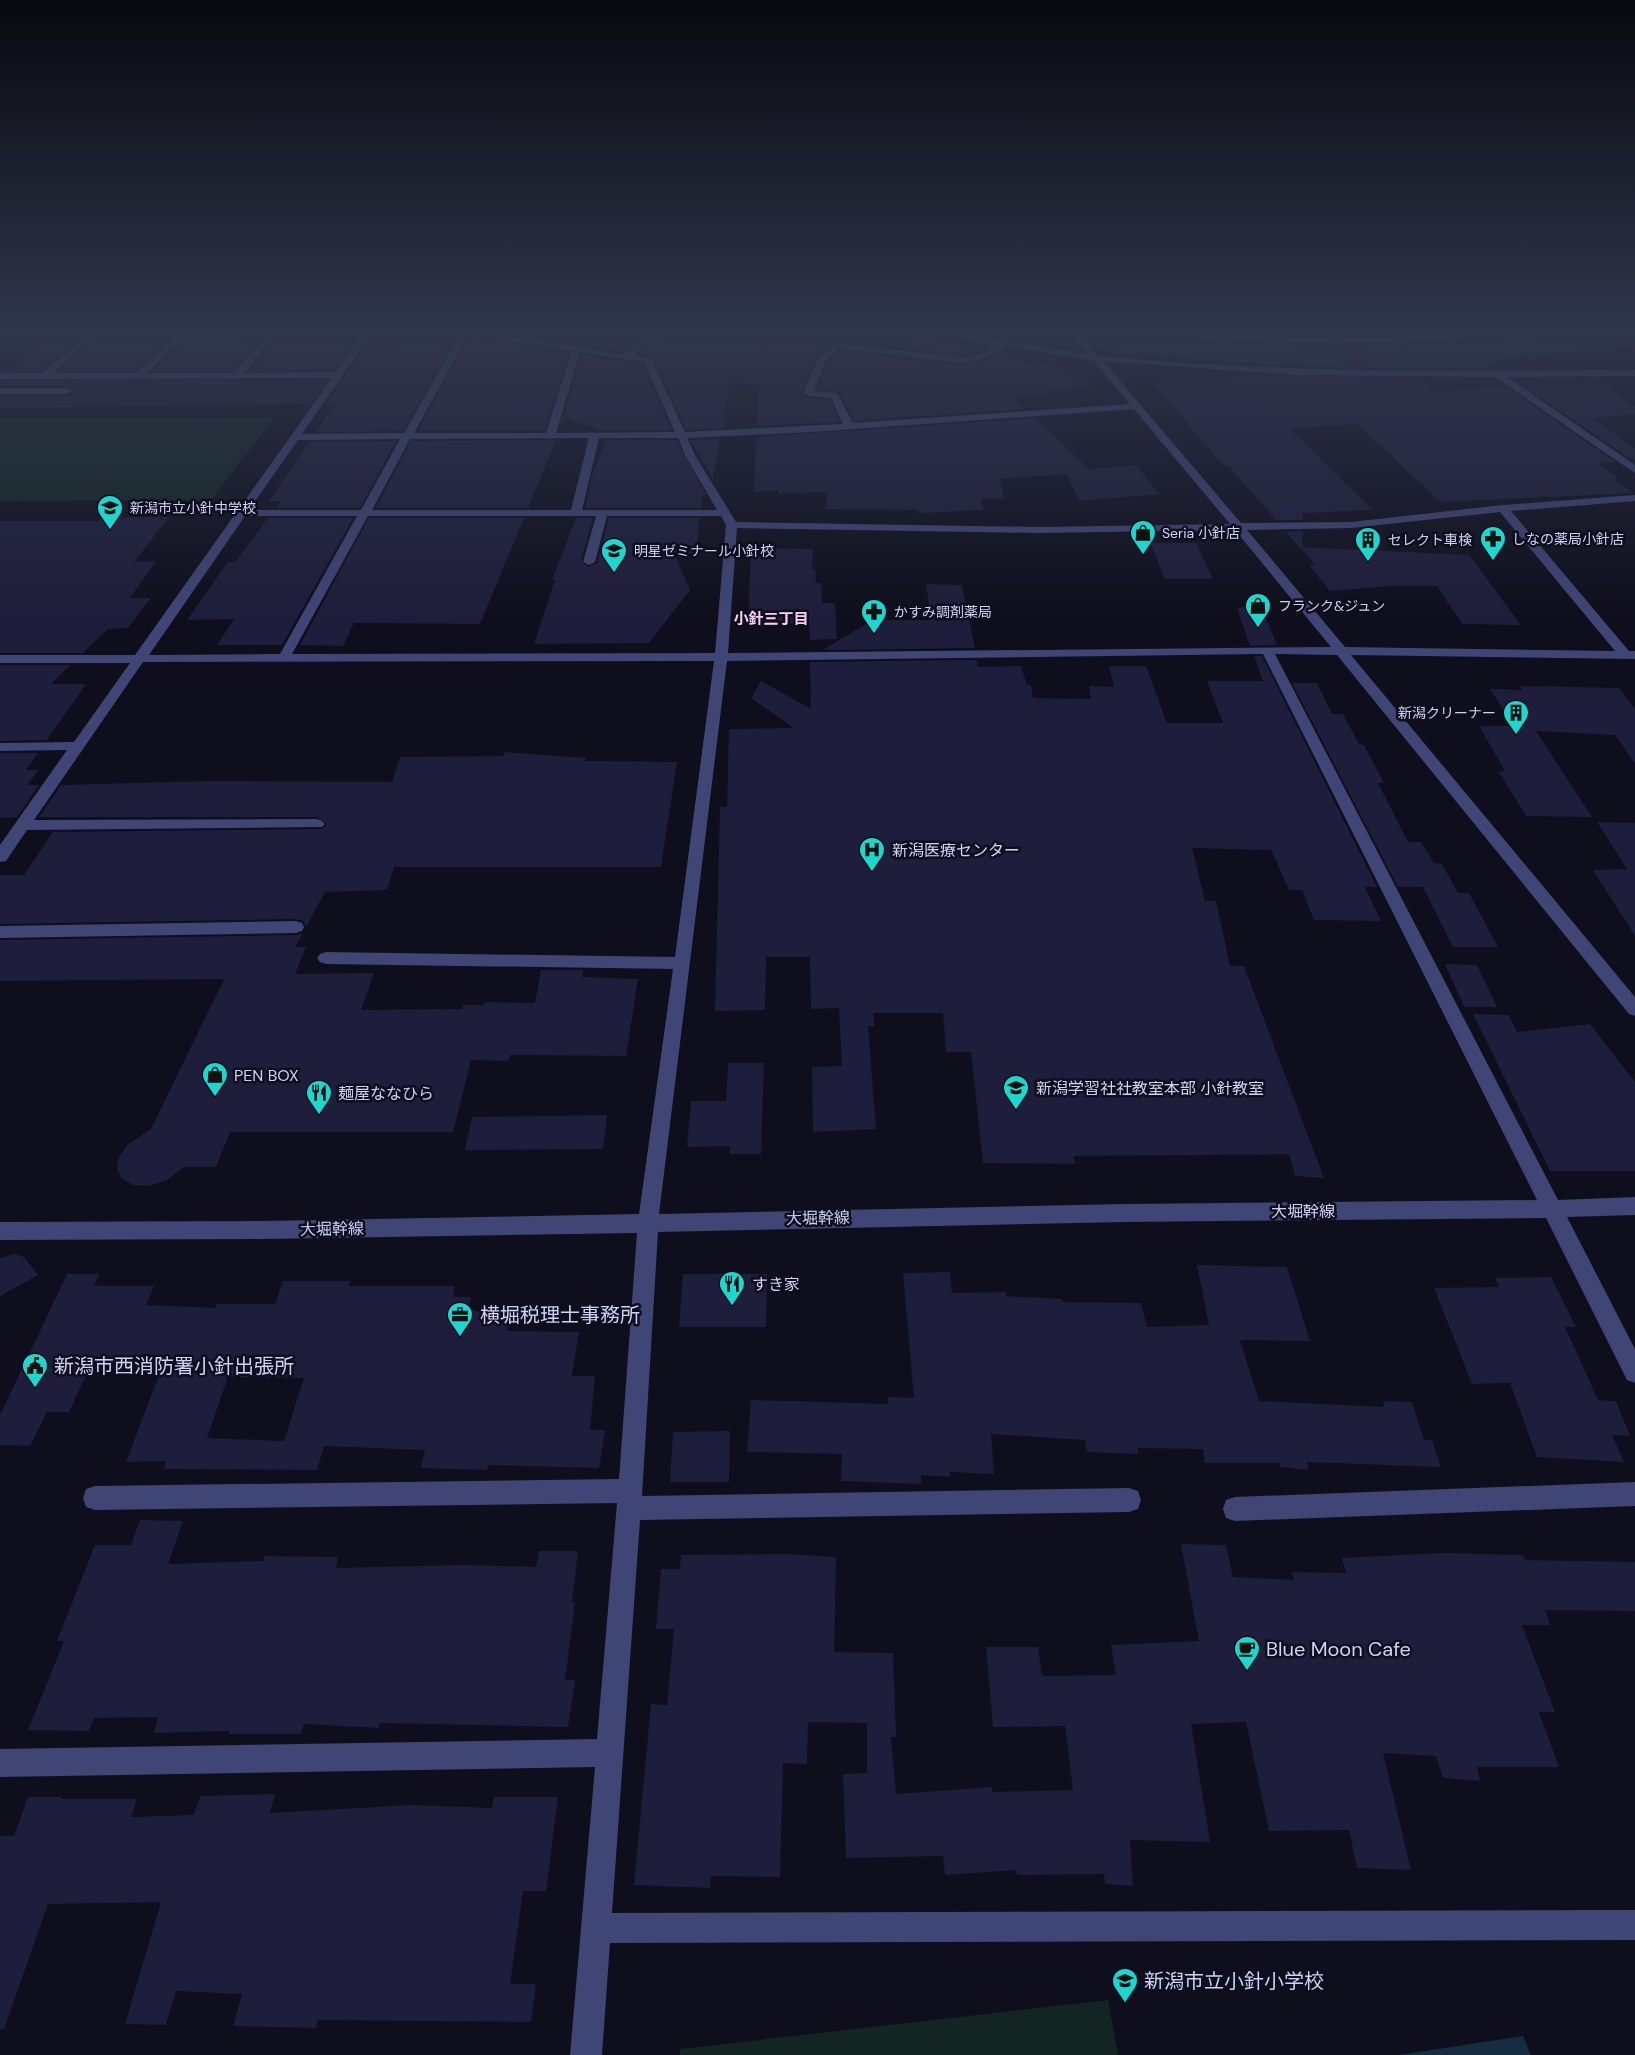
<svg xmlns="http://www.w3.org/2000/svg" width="1635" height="2055" font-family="'DM Sans','Noto Sans JP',sans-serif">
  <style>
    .green { fill: #122522 }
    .water { fill: #152c40 }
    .building { fill: #1e1d3b; fill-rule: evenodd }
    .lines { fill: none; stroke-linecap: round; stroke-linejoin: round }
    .minor { fill: #3f4575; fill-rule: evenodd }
    .labels { text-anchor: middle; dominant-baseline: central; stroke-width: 5; stroke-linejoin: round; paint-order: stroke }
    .far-poi-label { font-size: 14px; fill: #d0d1f9; stroke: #0e0e1c; text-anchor: start }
    .far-neighbourhood-label { font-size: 15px; font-weight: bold; fill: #f9d1f0; stroke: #0e0e1c }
    .poi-label { font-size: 16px; fill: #d0d1f9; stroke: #0e0e1c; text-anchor: start }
    .street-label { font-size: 16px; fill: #d0d1f9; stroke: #0e0e1c }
    .near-poi-label { font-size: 20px; fill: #d0d1f9; stroke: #0e0e1c; text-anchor: start }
  </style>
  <rect width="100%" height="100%" fill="#0e0e1c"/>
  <!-- green -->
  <g class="green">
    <polygon points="0,418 274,418 211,500 0,501"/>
    <polygon points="1108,2000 1118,2055 680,2055 680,2049"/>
  </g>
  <!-- water -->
  <g class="water">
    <path d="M975,331H1105L1247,344L1383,346L1505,340L1594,331H1635V345L1495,360V362H1490L1489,367C1318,371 1143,361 975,331Z"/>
    <polygon points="1523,2036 1531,2055 1398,2055"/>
  </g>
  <!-- building -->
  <g class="building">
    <polygon points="53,331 88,331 41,371 17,371 27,364 11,364"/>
    <polygon points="103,331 163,331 160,333 174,333 136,371 59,371"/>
    <polygon points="490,331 650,331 623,352"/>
    <polygon points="664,331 844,331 816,358 801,394 808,398 830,400 840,422 757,426 759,385 730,382 722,428 686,430 654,359 639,354"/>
    <polygon points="1350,331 1397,331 1397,334 1349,336"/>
    <polygon points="245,332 266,333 233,371 152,371 185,338 239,338"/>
    <polygon points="280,333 351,335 345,344 352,344 334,370 249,371"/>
    <polygon points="469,337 569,353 544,431 418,431"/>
    <polygon points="913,338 960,345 983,350 960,355 903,348"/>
    <polygon points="452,344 403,431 316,432 335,404 326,404 366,345"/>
    <polygon points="1399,344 1403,368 1349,367 1349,345"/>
    <polygon points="840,350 960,365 983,361 998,354 1038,364 1048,362 1093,387 1044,390 1048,396 1013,398 1025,409 854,421 839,392 817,389 828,361"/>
    <polygon points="582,355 642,364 672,430 598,430 566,417 559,431"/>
    <polygon points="1269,375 1405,378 1406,382 1422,381 1434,391 1506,387 1615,462 1597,463 1619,479 1614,479 1633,493 1441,502 1357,424 1290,429 1373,510 1303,513 1303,520 1276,520 1228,465 1223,465 1154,384 1162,383 1159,381"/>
    <polygon points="328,380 311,404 0,408 0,396 66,396 73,392 66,386 0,386 3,381"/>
    <polygon points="1602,383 1635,407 1635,414 1593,418 1635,449 1635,461 1525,387"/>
    <polygon points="1035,418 1089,469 1136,465 1159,494 1079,501 1067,474 1000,479 1004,499 981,499 983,510 919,513 917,510 825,509 827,492 779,494 778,490 754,492 756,437"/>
    <polygon points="720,439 713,480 690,440"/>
    <polygon points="556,440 528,508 376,508 411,441"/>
    <polygon points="606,440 676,440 706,495 703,495 701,508 585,508 592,476"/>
    <polygon points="396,441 360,508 276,508 281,501 269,501 309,442"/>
    <polygon points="169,517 134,562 156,561 130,598 151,598 128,628 108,629 83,653 0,653 0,521 98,521 101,518"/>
    <polygon points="268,518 353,518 282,645 217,645 234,619 187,620 228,562 235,562"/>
    <polygon points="369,518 524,518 480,624 354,623 343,646 300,645"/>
    <polygon points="576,518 593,518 581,561 588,567 597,563 609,518 699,518 697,553 674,553 690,590 649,643 534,644 555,580 552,580"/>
    <polygon points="1303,531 1302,547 1469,555 1521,625 1462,624 1437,586 1392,586 1330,591 1309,565 1315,564 1286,532"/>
    <polygon points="1150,543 1196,543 1213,579 1165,579"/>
    <polygon points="751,548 813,549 812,570 815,570 816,583 821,583 822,603 835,603 837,639 810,640 809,623 748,624"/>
    <polygon points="926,584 962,585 975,648 823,650 872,620 931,620"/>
    <polygon points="1259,601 1277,645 1250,646 1237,609"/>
    <polygon points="1254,656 1262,656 1377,887 1365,887 1381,921 1314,920 1302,890 1289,890 1271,850 1192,848 1205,901 1216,901 1230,966 1244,966 1324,1178 1295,1176 1289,1154 1073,1156 1075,1164 983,1163 971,1052 946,1052 943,1013 873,1013 875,1026 868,1026 876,1129 813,1132 812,1067 842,1066 839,1008 811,1009 810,957 766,957 765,1010 715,1011 720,807 727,807 729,729 794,728 751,698 761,681 811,709 810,662 977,660 978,667 1021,666 1027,685 1031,685 1033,698 1091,699 1089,686 1114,687 1109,666 1146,666 1167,723 1223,723 1207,681 1263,681"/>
    <polygon points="0,665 70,665 51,684 86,684 47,740 0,741"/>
    <polygon points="1292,683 1317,683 1332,714 1343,714 1359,744 1364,745 1384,783 1378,783 1408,842 1421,842 1434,863 1442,864 1458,893 1469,893 1498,947 1453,947 1423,887 1398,887"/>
    <polygon points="1520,686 1619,688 1635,709 1635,764 1615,735 1536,731 1592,817 1526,816 1499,772 1505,771 1479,726 1514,726 1490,689 1522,690"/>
    <polygon points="505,752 586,758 585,761 677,762 661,867 394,867 387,890 325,892 306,927 303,921 296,919 0,924 0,875 24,875 53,832 322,829 327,824 317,817 39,817 61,785 213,781 392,782 400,757 503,756"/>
    <polygon points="0,753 38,753 26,770 39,770 27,785 39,785 17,817 0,818"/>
    <polygon points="1597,822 1635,823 1635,936 1593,870 1627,869"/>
    <polygon points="303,933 295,947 306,947 295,974 374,973 361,1010 462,1009 463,1005 484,1005 485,1002 535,1003 541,970 583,970 582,977 638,979 626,1056 510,1055 508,1061 471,1060 453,1132 230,1132 216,1167 184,1167 167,1180 149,1186 133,1185 121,1178 117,1168 119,1157 128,1144 151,1129 224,979 0,981 0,940 296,935"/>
    <polygon points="1445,964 1477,965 1497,1007 1464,1007"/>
    <polygon points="1473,1014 1509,1015 1517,1032 1590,1024 1635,1082 1635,1171 1550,1171"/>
    <polygon points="728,1063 764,1063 761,1154 730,1154 730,1146 687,1147 691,1101 726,1101"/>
    <polygon points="607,1115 603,1149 465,1150 472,1117"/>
    <polygon points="14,1254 24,1257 38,1275 0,1296 0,1258"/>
    <polygon points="1197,1265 1287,1267 1310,1341 1240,1340 1259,1401 1384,1407 1383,1401 1412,1402 1424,1440 1432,1440 1441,1467 1307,1462 1308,1470 1280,1467 1280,1463 1205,1463 1203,1449 1138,1448 1138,1454 1087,1452 1085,1440 991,1434 994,1474 950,1472 950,1477 921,1475 921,1484 841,1481 842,1454 747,1452 751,1400 888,1404 888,1397 914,1398 903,1273 950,1272 952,1293 1006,1292 1006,1296 1062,1299 1062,1302 1141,1303 1147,1327 1209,1325"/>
    <path d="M67,1274H99L94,1286H154L146,1305L215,1308L217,1304H275L283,1281H350L349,1286H455L453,1297H471L468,1311L511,1310L507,1331L579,1332L572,1376H595L590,1430H605L599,1468L488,1465L487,1470L421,1468L425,1450L324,1446L317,1470L164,1469L166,1461L126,1462L163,1364H91L69,1412H47L30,1446L0,1445V1415ZM228,1377L304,1378L284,1441L207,1438Z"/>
    <polygon points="683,1274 767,1274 766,1327 679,1327"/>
    <polygon points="1551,1277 1576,1327 1565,1327 1598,1400 1616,1401 1630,1436 1612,1435 1624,1462 1537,1457 1510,1383 1472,1384 1434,1288 1499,1287 1495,1278"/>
    <polygon points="730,1431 729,1482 670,1482 673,1432"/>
    <polygon points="140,1520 183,1521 168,1564 263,1561 264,1556 338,1557 336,1568 461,1565 536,1567 539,1551 578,1551 572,1602 575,1602 565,1680 575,1680 568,1727 380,1723 378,1728 304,1724 301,1734 229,1734 230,1731 154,1733 158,1717 94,1718 89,1731 28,1730 64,1641 57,1641 95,1545 131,1545"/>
    <polygon points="1181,1544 1226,1545 1233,1577 1294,1580 1292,1572 1346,1573 1342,1558 1442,1553 1523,1555 1525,1560 1635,1562 1635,1611 1545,1610 1550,1625 1522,1625 1555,1712 1539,1712 1559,1767 1477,1767 1480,1781 1443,1778 1436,1756 1383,1753 1411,1870 1357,1868 1349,1830 1269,1831 1246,1722 1191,1724 1210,1842 1130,1840 1133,1886 1105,1884 1104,1874 1017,1875 1016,1870 945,1875 943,1856 846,1858 843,1774 867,1773 867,1723 808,1722 807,1764 783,1763 780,1877 711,1876 710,1888 634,1885 651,1704 667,1705 674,1629 656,1629 661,1569 680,1569 681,1555 786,1554 836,1557 834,1652 893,1653 896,1737 891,1737 896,1794 992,1787 992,1792 1073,1790 1065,1726 993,1727 986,1647 1038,1647 1042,1676 1116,1675 1111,1645 1199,1641"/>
    <polygon points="275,1794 270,1813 412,1805 492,1808 494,1797 558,1797 546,1891 523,1891 510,1984 536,1984 531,2022 318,2020 316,2028 233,2026 242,1994 176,1991 166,2025 125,2024 161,1902 48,1904 4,2029 0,2029 0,1836 14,1836 28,1797 62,1797 61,1799 137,1799 131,1817 194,1815 200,1796"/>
  </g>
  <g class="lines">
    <!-- minor -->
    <g class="minor">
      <polygon points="0,331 6,331 0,336"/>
      <path d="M92,331H101L53,373H137L180,331H189L147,373H234L271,331H279L244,373L335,372L365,331H373L302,434L404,433L460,334L456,331H476L624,354L653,331H662L634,355L652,360L685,432L843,424L831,398L808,396L803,393L818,359L835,343L960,357L978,355L997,346L925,331H942L1087,354L1068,331H1076L1098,356C1277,373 1456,372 1635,370V376L1507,377L1635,465V473L1495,377L1297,375L1103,361L1241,523L1351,522L1503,505L1635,495V501L1511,511L1629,651H1635V659L1351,655L1635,997V1016L1629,1014L1337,655L1275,654L1558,1200L1635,1197V1215L1567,1217L1635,1349V1383L1627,1380L1546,1218L1125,1222L658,1232L642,1496L1129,1488L1138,1491L1141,1500L1138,1509L1129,1512L640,1520L612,1913L1635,1910V1940L610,1943L602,2055H570L595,1767L0,1777V1749L597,1739L617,1503L95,1510L86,1507L83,1498L86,1489L95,1486L619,1479L637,1233L263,1239L0,1240V1222L263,1221L639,1214L673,969L326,964L320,962L317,958L320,954L326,952L675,957L714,661L143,662L34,820L317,819L322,821L325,824L322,827L27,830L6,861L0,862V845L67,750L0,751V743L74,742L130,663H0V655H135L332,378L0,379V373H42ZM468,335L572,351L546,433H414ZM1007,347L1093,360L1130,404L853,423L837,393L814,391L826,360L839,348L960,363L983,359ZM580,352L644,362L675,432L556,433ZM1134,409L1230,524L1039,527L736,522L696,457L687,438L812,432ZM589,438L571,510H372L410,439ZM599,438H678L686,457L717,510H582ZM400,439L361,510H249L298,440ZM1500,512L1615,651L1345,647L1247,530L1351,528ZM245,516H357L280,654L149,655ZM368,516H596L583,562L589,565L595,562L607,516H721L726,525L715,653L292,654ZM737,528L1039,533L1235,530L1331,647L728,653ZM1263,654L1537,1200L1125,1204L659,1214L727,661Z"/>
      <path d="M1139,331L1336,339L1533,331L1529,334C1400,346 1272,346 1143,334Z"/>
      <polygon points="0,388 66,388 71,391 66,394 0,394"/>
      <polygon points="296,921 302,923 304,927 302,931 296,933 0,938 0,926"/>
      <polygon points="1635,1482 1635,1506 1235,1521 1226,1518 1223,1509 1226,1500 1235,1497"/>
    </g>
  </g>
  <!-- sky -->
  <linearGradient id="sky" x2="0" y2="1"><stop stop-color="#08080f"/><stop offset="0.53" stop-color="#30364b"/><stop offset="1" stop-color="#30364b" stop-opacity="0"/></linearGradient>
  <rect width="1635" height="619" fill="url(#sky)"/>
  <!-- icons -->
  <defs>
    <symbol id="school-pin" viewBox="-11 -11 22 30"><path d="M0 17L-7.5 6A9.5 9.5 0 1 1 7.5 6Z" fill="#1dd7ce" stroke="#0e0e1c"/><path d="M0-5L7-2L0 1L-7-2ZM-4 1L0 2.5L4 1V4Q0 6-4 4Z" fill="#111"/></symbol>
    <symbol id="shop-pin" viewBox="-11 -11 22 30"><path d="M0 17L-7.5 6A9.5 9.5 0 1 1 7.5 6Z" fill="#1dd7ce" stroke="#0e0e1c"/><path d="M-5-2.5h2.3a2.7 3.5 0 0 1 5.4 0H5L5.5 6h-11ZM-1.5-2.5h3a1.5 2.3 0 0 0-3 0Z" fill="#111"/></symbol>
    <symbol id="pharmacy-pin" viewBox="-11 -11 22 30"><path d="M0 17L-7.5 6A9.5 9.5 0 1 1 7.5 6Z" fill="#1dd7ce" stroke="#0e0e1c"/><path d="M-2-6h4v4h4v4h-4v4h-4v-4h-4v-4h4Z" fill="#111"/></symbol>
    <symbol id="building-pin" viewBox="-11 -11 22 30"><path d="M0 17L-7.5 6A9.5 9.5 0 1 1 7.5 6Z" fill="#1dd7ce" stroke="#0e0e1c"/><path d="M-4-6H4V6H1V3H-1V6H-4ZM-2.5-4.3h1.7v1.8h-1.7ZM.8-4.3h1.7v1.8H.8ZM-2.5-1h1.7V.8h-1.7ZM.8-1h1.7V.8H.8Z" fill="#111"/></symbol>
    <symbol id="hospital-pin" viewBox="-11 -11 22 30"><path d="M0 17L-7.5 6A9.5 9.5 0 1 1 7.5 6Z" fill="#1dd7ce" stroke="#0e0e1c"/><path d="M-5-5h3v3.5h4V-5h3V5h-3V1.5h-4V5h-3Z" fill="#111"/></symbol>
    <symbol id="restaurant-pin" viewBox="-11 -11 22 30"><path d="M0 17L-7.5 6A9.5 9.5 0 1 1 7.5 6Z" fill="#1dd7ce" stroke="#0e0e1c"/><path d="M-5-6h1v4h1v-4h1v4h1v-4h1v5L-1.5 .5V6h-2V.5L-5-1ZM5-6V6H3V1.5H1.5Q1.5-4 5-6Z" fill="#111"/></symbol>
    <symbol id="office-pin" viewBox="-11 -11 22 30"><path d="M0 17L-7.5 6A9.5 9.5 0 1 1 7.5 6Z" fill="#1dd7ce" stroke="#0e0e1c"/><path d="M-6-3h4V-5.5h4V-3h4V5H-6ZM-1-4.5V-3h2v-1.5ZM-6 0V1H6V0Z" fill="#111"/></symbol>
    <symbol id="civic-pin" viewBox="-11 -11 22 30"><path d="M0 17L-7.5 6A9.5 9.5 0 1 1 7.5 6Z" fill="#1dd7ce" stroke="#0e0e1c"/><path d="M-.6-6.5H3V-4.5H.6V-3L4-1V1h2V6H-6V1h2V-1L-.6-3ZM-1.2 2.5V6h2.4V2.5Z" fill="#111"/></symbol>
    <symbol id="cafe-pin" viewBox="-11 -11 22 30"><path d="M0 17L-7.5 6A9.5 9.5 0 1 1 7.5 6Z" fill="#1dd7ce" stroke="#0e0e1c"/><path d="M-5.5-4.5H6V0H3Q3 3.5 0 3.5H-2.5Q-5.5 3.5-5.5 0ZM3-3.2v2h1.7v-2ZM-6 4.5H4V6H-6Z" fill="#111"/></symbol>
  </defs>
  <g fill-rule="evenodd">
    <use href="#school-pin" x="95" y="493" width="30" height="40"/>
    <use href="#shop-pin" x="1128" y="518" width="30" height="40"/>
    <use href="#pharmacy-pin" x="1478" y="524" width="30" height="40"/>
    <use href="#building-pin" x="1353" y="525" width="30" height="40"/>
    <use href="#school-pin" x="599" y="536" width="30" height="40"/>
    <use href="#shop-pin" x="1243" y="591" width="30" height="40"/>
    <use href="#pharmacy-pin" x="859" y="597" width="30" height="40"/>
    <use href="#building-pin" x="1501" y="698" width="30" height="40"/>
    <use href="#hospital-pin" x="857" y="835" width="30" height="40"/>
    <use href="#shop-pin" x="200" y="1060" width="30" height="40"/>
    <use href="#school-pin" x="1001" y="1073" width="30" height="40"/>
    <use href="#restaurant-pin" x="304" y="1078" width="30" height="40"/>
    <use href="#restaurant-pin" x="717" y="1269" width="30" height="40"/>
    <use href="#office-pin" x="445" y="1300" width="30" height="40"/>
    <use href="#civic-pin" x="20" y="1351" width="30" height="40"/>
    <use href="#cafe-pin" x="1232" y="1634" width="30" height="40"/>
    <use href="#school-pin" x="1110" y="1966" width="30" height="40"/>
  </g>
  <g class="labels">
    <!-- far-poi labels -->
    <g class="far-poi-label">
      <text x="130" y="508">新潟市立小針中学校</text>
      <text x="1162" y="533">Seria 小針店</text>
      <text x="1512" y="539">しなの薬局小針店</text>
      <text x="1388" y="540">セレクト車検</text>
      <text x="634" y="551">明星ゼミナール小針校</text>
      <text x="1278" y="606">フランク&amp;ジュン</text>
      <text x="894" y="612">かすみ調剤薬局</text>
      <text x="1496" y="713" text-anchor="end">新潟クリーナー</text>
    </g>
    <!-- far-neighbourhood labels -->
    <g class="far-neighbourhood-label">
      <text x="771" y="619">小針三丁目</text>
    </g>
    <!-- poi labels -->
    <g class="poi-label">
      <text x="892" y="850">新潟医療センター</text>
      <text x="234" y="1075">PEN BOX</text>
      <text x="1036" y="1088">新潟学習社社教室本部 小針教室</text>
      <text x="338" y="1093">麺屋ななひら</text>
      <text x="752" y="1284">すき家</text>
    </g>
    <!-- street labels -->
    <g class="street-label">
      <text x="1303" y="1211">大堀幹線</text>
      <text transform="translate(818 1218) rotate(-1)">大堀幹線</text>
      <text transform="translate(332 1229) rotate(-1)">大堀幹線</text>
    </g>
    <!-- near-poi labels -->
    <g class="near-poi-label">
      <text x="480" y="1315">横堀税理士事務所</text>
      <text x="54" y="1366">新潟市西消防署小針出張所</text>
      <text x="1266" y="1649">Blue Moon Cafe</text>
      <text x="1144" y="1981">新潟市立小針小学校</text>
    </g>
  </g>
</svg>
